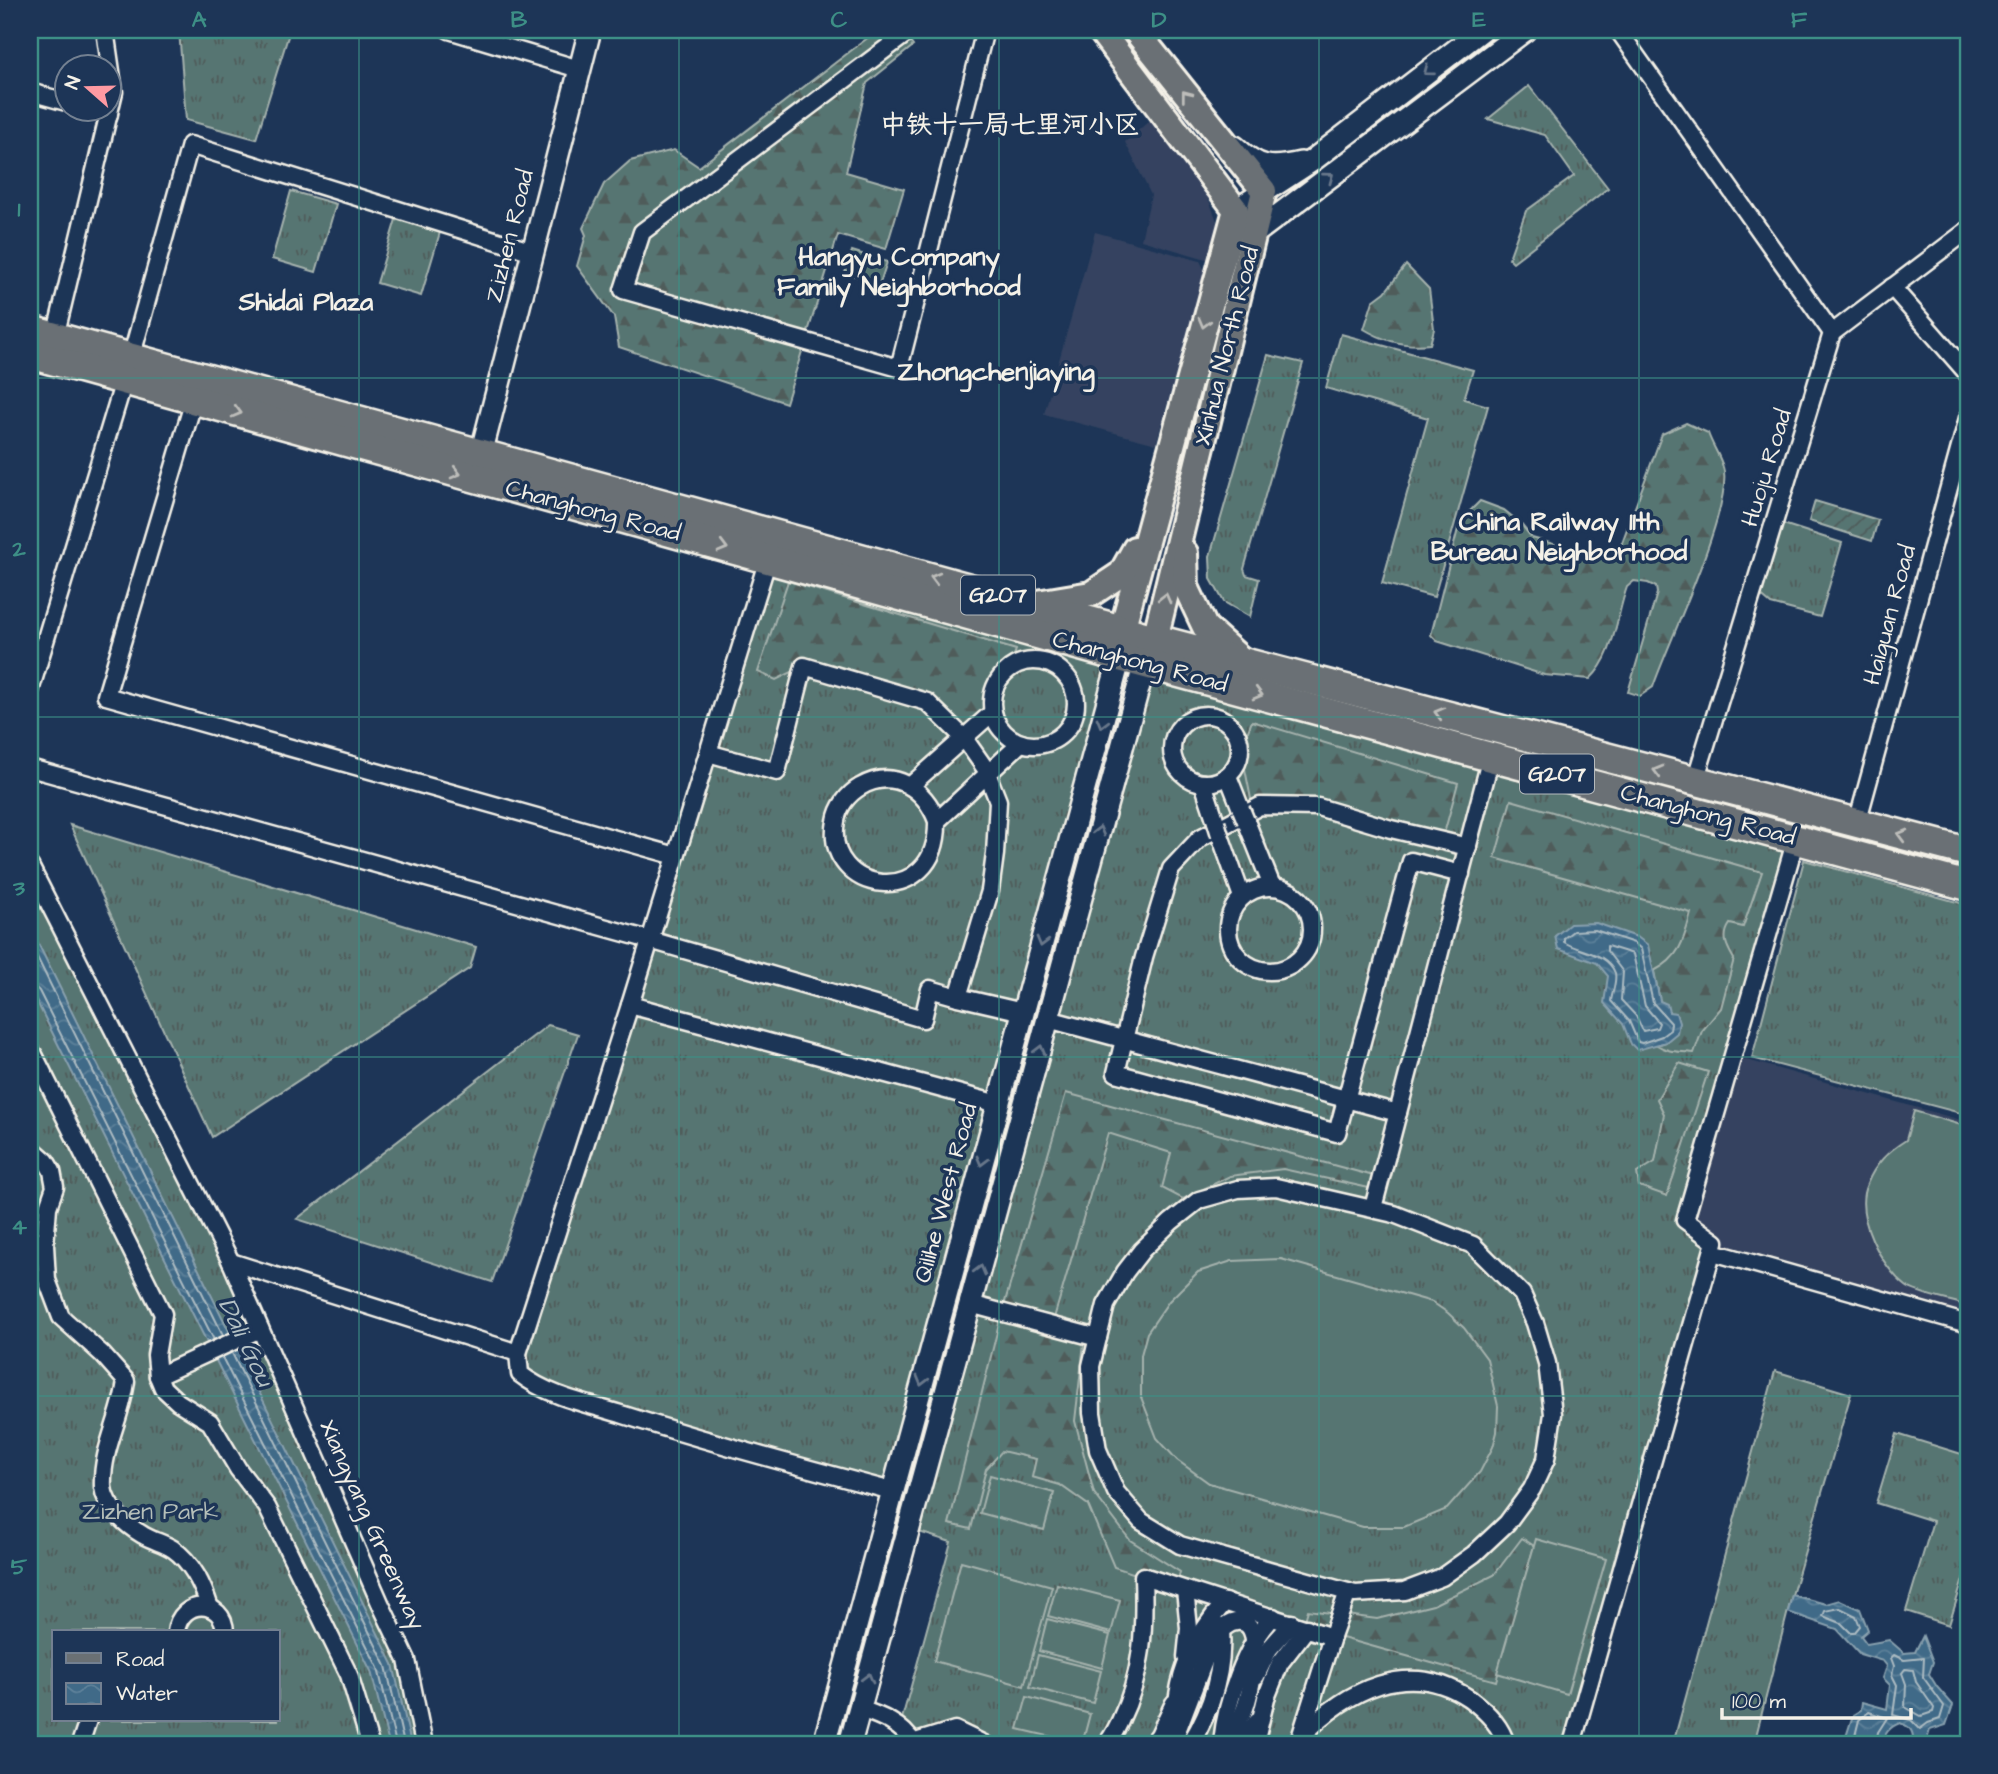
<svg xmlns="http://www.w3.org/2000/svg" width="1998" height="1774" font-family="'Architects Daughter','LXGW WenKai TC',sans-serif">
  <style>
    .built { fill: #344360 }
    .grass { fill: url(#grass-tufts); stroke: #a5b2ad; stroke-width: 2; fill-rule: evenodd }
    .forest { fill: url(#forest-firs); stroke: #a5b2ad; stroke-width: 2 }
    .garden { fill: url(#garden-furrows); stroke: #a5b2ad; stroke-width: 2 }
    .pitch { fill: #567472; stroke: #a5b2ad; stroke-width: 2 }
    .water { fill: url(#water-waves); stroke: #88a0ae; stroke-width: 2 }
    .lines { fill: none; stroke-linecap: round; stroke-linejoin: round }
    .shore { stroke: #acbbc2; stroke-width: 2 }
    .street-casing { stroke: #f4f1e8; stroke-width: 21 }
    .secondary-casing { stroke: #f4f1e8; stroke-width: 26 }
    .primary-casing { stroke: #f4f1e8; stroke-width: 30 }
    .highway-casing { stroke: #f4f1e8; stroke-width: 33 }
    .street { stroke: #1d3557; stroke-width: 16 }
    .secondary { stroke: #1d3557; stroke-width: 21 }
    .primary { stroke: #6a7074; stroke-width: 24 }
    .highway { stroke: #6a7074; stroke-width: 28 }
    .street-bridge-casing { stroke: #f4f1e8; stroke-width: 21; stroke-linecap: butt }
    .street-bridge { stroke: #1d3557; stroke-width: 16 }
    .oneway { stroke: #68778a }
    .oneway2 { stroke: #bdbdba }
    .grid { fill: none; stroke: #3d8f86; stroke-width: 2; stroke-opacity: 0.55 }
    .labels { text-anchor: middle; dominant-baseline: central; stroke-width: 7; stroke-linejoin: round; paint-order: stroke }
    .shield { fill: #1d3557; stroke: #b4b9bc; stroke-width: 2 }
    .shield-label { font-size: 23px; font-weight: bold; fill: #f4f1e8 }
    .street-label { font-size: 24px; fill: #f4f1e8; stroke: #1d3557 }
    .park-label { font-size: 24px; fill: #b5bfb9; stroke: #1d3557 }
    .neighbourhood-label { font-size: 26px; font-weight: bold; fill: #f4f1e8; stroke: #1d3557 }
    .water-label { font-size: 26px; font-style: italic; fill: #b5c2c6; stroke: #1d3557 }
    .neatline { fill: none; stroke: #3d8f86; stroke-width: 2.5 }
    .grid-label { font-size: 23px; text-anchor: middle; font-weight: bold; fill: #3d8f86 }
  </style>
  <defs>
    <pattern id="grass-tufts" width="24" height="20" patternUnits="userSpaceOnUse" patternTransform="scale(1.75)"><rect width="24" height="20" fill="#567472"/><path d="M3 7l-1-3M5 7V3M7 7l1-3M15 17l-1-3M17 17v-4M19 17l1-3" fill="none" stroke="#4f5c5a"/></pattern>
    <pattern id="forest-firs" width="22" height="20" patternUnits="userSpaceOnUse" patternTransform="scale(1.75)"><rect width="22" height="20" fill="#567472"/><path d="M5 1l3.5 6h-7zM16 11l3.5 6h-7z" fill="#4f5c5a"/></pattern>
    <pattern id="garden-furrows" width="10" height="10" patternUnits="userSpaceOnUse" patternTransform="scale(1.75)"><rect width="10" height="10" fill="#567472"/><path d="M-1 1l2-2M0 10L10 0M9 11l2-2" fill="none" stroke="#4f5c5a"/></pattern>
    <pattern id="water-waves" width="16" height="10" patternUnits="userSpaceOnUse" patternTransform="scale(1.75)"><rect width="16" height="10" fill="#406a88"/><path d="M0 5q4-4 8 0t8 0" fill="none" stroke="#5c8099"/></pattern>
  </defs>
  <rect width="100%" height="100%" fill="#1d3557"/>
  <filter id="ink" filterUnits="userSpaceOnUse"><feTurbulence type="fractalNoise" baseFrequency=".0143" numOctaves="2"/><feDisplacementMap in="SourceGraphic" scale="14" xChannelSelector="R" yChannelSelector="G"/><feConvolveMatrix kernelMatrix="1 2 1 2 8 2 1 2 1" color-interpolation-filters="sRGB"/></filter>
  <g filter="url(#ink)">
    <!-- built -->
    <g class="built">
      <polygon points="1157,114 1200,177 1217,221 1213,261 1141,240 1151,195 1125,142"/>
      <polygon points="1095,232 1200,261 1205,271 1156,444 1044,414"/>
      <polygon points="1733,1056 1968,1122 1968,1324 1713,1252 1685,1220"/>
    </g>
    <!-- grass -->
    <g class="grass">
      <polygon points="179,30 290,30 256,139 186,120"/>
      <polygon points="1529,86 1608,188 1513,262 1509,258 1526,211 1574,176 1545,135 1488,119"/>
      <polygon points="291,191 336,204 316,272 272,259"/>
      <polygon points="397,216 441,229 421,296 377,283"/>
      <polygon points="1341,334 1473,370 1464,399 1488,406 1434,597 1382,583 1428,418 1326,388"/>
      <polygon points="1268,355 1303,363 1244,569 1246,575 1259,579 1250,617 1224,602 1211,579 1210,556"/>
      <polygon points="1780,523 1842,543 1820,617 1771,604 1759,594"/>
      <polygon points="768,559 1120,657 892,1491 534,1385 518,1353"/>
      <polygon points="1145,663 1796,839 1685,1220 1715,1242 1566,1744 895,1744 951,1542 903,1527"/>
      <polygon points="70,825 476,947 470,968 212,1137"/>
      <polygon points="1804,860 1968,905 1968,1115 1752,1058"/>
      <path d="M30,866L231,1262L407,1660L424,1744H30ZM54,1632H278V1720H54Z"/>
      <polygon points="548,1025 578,1034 492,1282 297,1219"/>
      <polygon points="1775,1371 1851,1394 1792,1595 1754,1744 1673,1744"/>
      <polygon points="1897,1434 1968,1456 1968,1563 1949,1625 1906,1611 1933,1521 1876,1503"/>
    </g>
    <!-- forest -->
    <g class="forest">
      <polygon points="878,30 901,30 913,46 867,83 846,172 904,189 886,249 838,235 786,403 619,347 614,317 577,266 586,235 583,228 604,184 630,161 674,150 699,167"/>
      <path d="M1406,265L1429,289L1434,329L1430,344C1407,347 1384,341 1364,329L1373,301L1385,292Z"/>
      <path d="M1686,423L1708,433C1712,445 1720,456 1723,467C1735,504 1667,645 1653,687L1640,696L1628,692L1657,593L1656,587L1648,583L1634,581L1627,587C1616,617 1615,655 1590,679L1544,675L1437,641L1431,635L1460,521L1480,501L1504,510L1520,523L1532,538L1582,552L1620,548L1662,434Z"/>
      <path d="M788,581L1016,650C1013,657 1012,665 1008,671C996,687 991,691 993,712L964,738L927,702L804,666L776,680L758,672Z"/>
      <polygon points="1252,721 1458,783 1442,841 1318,807 1253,809 1241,749"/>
      <path d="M1511,800L1762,872L1743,927L1730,924C1721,937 1727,947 1734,959L1721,1008L1702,1031L1694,1053C1679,1051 1669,1053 1657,1045L1666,1042L1669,1012L1660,1001L1654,971C1680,958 1684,940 1691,913L1495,858Z"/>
      <polygon points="1679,1063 1708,1072 1667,1196 1639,1186 1637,1173 1655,1162 1664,1114 1657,1099"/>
      <polygon points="1066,1093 1381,1178 1378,1190 1283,1169 1230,1176 1183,1199 1162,1188 1171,1153 1108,1133 1052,1325 1085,1334 1075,1421 1094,1493 1130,1540 1180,1572 1176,1587 1114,1567 1088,1505 1060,1485 1032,1477 1036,1459 1002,1451 986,1469 971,1529 949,1524 1002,1312"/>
      <polygon points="1522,1538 1534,1546 1496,1681 1303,1627 1308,1610 1377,1619 1433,1605 1494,1575"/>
    </g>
    <!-- garden -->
    <polygon class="garden" points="1815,501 1878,520 1872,541 1809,521"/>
    <!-- pitch -->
    <g class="pitch">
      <polygon points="852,251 887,262 880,283 845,273"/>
      <path d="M1914,1111L1968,1127V1306C1954,1301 1916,1294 1906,1286C1882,1268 1853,1214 1867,1184C1876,1163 1887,1152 1906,1140Z"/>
      <polygon points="1281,1259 1432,1302 1448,1313 1464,1328 1487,1359 1498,1406 1497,1432 1493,1447 1480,1472 1447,1509 1404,1527 1363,1527 1209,1483 1177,1460 1157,1438 1141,1397 1141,1355 1147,1333 1169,1301 1198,1272 1232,1261"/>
      <polygon points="990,1475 1054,1493 1044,1530 980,1513"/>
      <polygon points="1536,1539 1606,1559 1567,1694 1497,1673"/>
      <polygon points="961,1561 1052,1586 1024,1686 934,1661"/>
      <polygon points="1057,1584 1120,1600 1111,1633 1048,1616"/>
      <polygon points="1047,1619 1110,1635 1102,1668 1039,1651"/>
      <polygon points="1038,1655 1101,1671 1093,1703 1030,1687"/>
      <polygon points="1027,1697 1090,1714 1082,1744 1018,1729"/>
    </g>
    <!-- water -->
    <g class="water">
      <polygon points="1596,923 1637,937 1648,945 1660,1001 1667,1004 1669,1012 1676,1013 1679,1023 1677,1033 1666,1042 1637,1050 1631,1044 1623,1024 1604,1003 1608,976 1597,963 1558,949 1555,936 1570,924"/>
      <polygon points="30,927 393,1664 411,1744 389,1744 371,1671 30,988"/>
      <path d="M1792,1595L1826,1604L1840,1600L1860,1609L1868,1630L1861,1636L1867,1644L1889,1640L1904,1653L1915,1652L1923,1636L1933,1662L1929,1674L1937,1687L1953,1705L1946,1725L1930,1730L1926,1743L1913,1739C1913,1730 1909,1726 1900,1723C1889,1727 1885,1733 1882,1744H1847L1845,1740L1853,1715L1861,1710L1862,1702L1887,1709L1890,1685L1883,1678L1887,1666L1883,1661L1860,1654L1837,1629L1788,1612Z"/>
    </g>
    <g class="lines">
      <!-- shore -->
      <g class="shore">
        <path d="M1595,930L1634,943L1641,949L1653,1003L1671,1023L1670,1030L1662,1036L1642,1043L1638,1042L1629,1021L1611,1001C1612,993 1617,981 1615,973C1607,952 1579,952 1564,942V938L1573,931Z"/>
        <polyline points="30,943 223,1335"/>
        <polygon points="1607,946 1633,954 1645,1006 1659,1023 1657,1028 1643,1031 1636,1016 1621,1000 1623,972 1607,951"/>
        <polyline points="30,987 35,987 39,991 214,1340"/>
        <polyline points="232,1353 386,1666 404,1744"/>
        <polyline points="222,1357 378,1668 396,1744"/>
        <polygon points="1840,1608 1856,1616 1860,1626 1854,1633 1851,1633 1841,1623 1823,1616 1825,1611"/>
        <polygon points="1894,1655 1904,1660 1924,1658 1923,1677 1944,1706 1940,1719 1928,1723 1920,1729 1911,1720 1893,1715 1897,1685 1892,1675 1894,1666 1891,1658"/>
        <polygon points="1905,1669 1913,1670 1916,1682 1934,1708 1933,1712 1921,1716 1905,1707 1906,1684 1902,1673"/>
        <polyline points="1853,1744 1859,1720 1869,1712 1887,1718 1878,1732 1876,1744"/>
      </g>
      <defs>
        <g id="street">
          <polyline points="449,30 579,69"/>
          <polyline points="911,30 642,232 623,290 899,368 985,30"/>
          <polyline points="1618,30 1832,333"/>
          <polyline points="30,92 66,102"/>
          <polyline points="89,108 109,114"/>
          <polyline points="1892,287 1968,374"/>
          <polyline points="55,337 114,92 105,30"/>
          <polyline points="131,358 190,145 533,252"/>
          <polyline points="194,400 106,696 676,856"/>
          <path d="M768,559L630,1005L518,1353L520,1374C549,1397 589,1404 624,1415C712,1443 802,1467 892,1491"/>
          <circle cx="1034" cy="703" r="42"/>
          <polyline points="30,691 124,381"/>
          <circle cx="1206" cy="749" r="34"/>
          <polyline points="708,753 777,772 804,666 927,702 964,738 985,768 998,801 995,854 990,891 958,997 1023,1012"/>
          <polyline points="30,768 650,940 923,1019 930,989 958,997"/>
          <polyline points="1228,776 1241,809"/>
          <polyline points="1695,781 1832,333 1968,230"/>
          <polyline points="1203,783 1216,822"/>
          <polyline points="910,786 993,712"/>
          <path d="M937,821C925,789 894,767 860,787C848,794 838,807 836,821C822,895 939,912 937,821L1021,743"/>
          <polyline points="1246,821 1272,886"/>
          <polyline points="1857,823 1968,418"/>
          <polyline points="1220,835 1242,897"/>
          <polyline points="30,866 231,1262 381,1605 407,1660 424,1744"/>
          <polyline points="1461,874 1411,861 1337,1133 1116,1073 1144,957 1171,869 1200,838 1260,806 1318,807 1391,829 1468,847"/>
          <circle cx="1270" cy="929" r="42"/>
          <polyline points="630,1005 998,1104"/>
          <polyline points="1048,1019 1398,1113"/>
          <polyline points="30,1050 34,1055 163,1314 156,1355 158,1376 163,1388 178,1402 210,1422 238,1469 267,1507 349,1675 370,1744"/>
          <path d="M30,1147L46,1161L52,1171L55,1187L48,1207L45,1245L47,1280L61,1317L102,1354L126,1381C122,1417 101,1450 103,1487C105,1507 127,1526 143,1535C153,1541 164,1543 173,1549C193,1563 203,1586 210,1608"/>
          <polygon points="1276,1187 1394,1214 1473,1245 1522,1294 1535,1323 1547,1363 1553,1414 1546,1459 1532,1489 1507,1523 1474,1554 1442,1577 1405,1591 1355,1594 1180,1545 1141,1521 1116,1492 1098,1450 1092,1413 1091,1366 1106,1305 1125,1272 1142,1250 1171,1222 1199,1200 1238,1189"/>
          <polyline points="1373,1208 1491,757"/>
          <polyline points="1713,1252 1968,1324"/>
          <polyline points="231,1262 518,1353"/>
          <polyline points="970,1304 1098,1338"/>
          <polyline points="158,1376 260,1329"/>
          <polyline points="1185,1590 1189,1628 1186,1657"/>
          <path d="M176,1632C180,1598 224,1598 225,1632"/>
          <polyline points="1332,1637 1348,1592"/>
          <polyline points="1256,1676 1269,1649 1292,1623"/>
          <path d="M860,1709C881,1716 902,1724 914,1744"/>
          <path d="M1177,1724C1173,1680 1196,1634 1225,1602"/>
          <path d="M1300,1738C1346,1690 1409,1657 1470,1699C1485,1710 1501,1726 1506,1744"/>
          <path d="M1222,1742C1226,1703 1245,1645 1273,1617"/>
          <polyline points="80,1744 88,1720"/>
          <polyline points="909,1744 955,1730 984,1744"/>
          <path d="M1106,1744C1112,1738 1116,1729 1120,1721C1143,1674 1145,1628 1143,1576L1332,1637L1300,1738"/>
          <polyline points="1152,1744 1159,1735 1174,1703"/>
          <path d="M1172,1744L1211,1643C1218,1634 1227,1620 1241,1622C1267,1625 1250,1698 1243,1713C1237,1725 1229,1735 1221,1744"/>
          <path d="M1190,1744C1212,1709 1224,1669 1221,1627"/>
          <polyline points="1240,1744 1257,1721"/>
          <polyline points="1255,1744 1266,1698 1280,1663 1307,1628"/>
          <polyline points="1572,1744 1715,1242 1685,1220 1796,839"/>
        </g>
        <g id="secondary">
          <polyline points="1482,30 1313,160 1236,210 1255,233 1525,30"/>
          <path d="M1235,147C1259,169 1271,170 1301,163"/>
          <polyline points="481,454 590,30"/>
          <polyline points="824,1744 1120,657"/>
          <polyline points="850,1744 1145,663"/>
        </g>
        <g id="primary">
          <polyline points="1100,30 1236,210 1126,615 1121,647"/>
          <polyline points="1135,30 1264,191 1155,639 1149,656"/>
          <polyline points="1185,553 1186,587 1205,627 1245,663"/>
          <polyline points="1031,604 1091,594 1121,574 1135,549"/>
        </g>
        <g id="highway">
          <polyline points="30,330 1155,639 1968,852"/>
          <polyline points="30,354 1120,657 1968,886"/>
        </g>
      </defs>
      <!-- street casing -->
      <use href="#street" class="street-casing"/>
      <!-- secondary casing -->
      <use href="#secondary" class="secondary-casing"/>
      <!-- primary casing -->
      <use href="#primary" class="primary-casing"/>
      <!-- highway casing -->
      <use href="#highway" class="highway-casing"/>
      <!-- street -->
      <use href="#street" class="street"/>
      <!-- secondary -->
      <use href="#secondary" class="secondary"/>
      <!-- primary -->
      <use href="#primary" class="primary"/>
      <!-- highway -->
      <use href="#highway" class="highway"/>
      <defs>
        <g id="street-bridge">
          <polyline points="1241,809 1246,821"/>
          <polyline points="1216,822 1220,835"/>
        </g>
      </defs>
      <!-- street-bridge casing -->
      <use href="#street-bridge" class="street-bridge-casing"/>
      <!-- street-bridge -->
      <use href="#street-bridge" class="street-bridge"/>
    </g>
    <!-- one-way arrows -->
    <defs><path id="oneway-chevron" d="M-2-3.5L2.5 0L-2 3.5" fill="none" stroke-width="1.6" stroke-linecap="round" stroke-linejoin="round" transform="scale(1.75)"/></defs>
    <g class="oneway">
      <use href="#oneway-chevron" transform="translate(1428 71) rotate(143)"/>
      <use href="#oneway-chevron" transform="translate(1329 177) rotate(-37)"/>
      <use href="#oneway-chevron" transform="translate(1102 723) rotate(105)"/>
      <use href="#oneway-chevron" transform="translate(1099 831) rotate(-75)"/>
      <use href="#oneway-chevron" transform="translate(1042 942) rotate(105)"/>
      <use href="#oneway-chevron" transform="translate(1040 1050) rotate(-75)"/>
      <use href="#oneway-chevron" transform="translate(982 1161) rotate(105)"/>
      <use href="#oneway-chevron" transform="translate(980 1270) rotate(-75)"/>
      <use href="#oneway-chevron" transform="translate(922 1381) rotate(105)"/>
      <use href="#oneway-chevron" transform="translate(868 1678) rotate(-75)"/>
    </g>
    <g class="oneway2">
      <use href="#oneway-chevron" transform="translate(1186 95) rotate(-128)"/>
      <use href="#oneway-chevron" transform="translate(1204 323) rotate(105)"/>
      <use href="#oneway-chevron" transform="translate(237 412) rotate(15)"/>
      <use href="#oneway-chevron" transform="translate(456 473) rotate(15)"/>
      <use href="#oneway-chevron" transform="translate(723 547) rotate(15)"/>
      <use href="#oneway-chevron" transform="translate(935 578) rotate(-165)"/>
      <use href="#oneway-chevron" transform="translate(1165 598) rotate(-76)"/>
      <use href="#oneway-chevron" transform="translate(1258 694) rotate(15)"/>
      <use href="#oneway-chevron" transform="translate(1439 713) rotate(-165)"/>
      <use href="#oneway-chevron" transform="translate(1658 771) rotate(-165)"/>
      <use href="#oneway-chevron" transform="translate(1902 835) rotate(-165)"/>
    </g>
  </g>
  <!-- grid -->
  <path class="grid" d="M359,30V1744M679,30V1744M999,30V1744M1319,30V1744M1639,30V1744M30,378H1968M30,717H1968M30,1057H1968M30,1396H1968"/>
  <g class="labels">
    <!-- shield labels -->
    <g class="shield">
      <rect x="961" y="575.5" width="74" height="39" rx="5"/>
      <rect x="1520" y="754.5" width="74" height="39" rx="5"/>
    </g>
    <g class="shield-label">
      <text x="998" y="595">G207</text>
      <text x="1557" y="774">G207</text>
    </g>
    <!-- street labels -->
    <g class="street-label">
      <text transform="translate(510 236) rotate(-76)">Zizhen Road</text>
      <text transform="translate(1227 346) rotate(-76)">Xinhua North Road</text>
      <text transform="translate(1767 468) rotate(-73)">Huoju Road</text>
      <text transform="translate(593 511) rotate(15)">Changhong Road</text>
      <text transform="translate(1890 615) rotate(-75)">Haiguan Road</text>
      <text transform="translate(1140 662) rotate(15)">Changhong Road</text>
      <text transform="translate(1708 815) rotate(15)">Changhong Road</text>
      <text transform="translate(946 1193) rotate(-75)">Qilihe West Road</text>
      <text transform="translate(372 1525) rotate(66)">Xiangyang Greenway</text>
    </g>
    <!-- park labels -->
    <g class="park-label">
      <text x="150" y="1512">Zizhen Park</text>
    </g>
    <!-- neighbourhood labels -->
    <g class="neighbourhood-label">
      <text x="1010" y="125">中铁十一局七里河小区</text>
      <text x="899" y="257">Hangyu Company<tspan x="899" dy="30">Family Neighborhood</tspan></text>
      <text x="306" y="302">Shidai Plaza</text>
      <text x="996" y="372">Zhongchenjiaying</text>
      <text x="1559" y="522">China Railway 11th<tspan x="1559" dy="30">Bureau Neighborhood</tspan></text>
    </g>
    <!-- water labels -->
    <g class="water-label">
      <text transform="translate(246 1342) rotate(64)">Dali Gou</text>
    </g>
  </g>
  <!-- margin -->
  <rect width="1998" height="1774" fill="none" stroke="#1d3557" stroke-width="77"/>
  <!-- legend -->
  <rect x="52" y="1630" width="228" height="91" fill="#1d3557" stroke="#738091" stroke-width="2"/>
  <rect x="66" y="1653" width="35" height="10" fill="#6a7074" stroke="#738091" stroke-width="2"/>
  <text x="116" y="1666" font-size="21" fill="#f4f1e8">Road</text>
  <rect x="66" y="1683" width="35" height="21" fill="url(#water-waves)" stroke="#738091" stroke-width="2"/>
  <text x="116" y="1700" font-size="21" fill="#f4f1e8">Water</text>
  <!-- north arrow -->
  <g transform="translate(88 88) rotate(290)"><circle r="33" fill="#1d3557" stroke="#738091" stroke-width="2"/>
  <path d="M0-5L12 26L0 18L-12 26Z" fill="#ff9aa2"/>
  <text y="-10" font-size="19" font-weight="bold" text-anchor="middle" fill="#f4f1e8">N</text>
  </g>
  <!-- scale -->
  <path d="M1722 1708v10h189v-10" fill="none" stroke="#f4f1e8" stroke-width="3.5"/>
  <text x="1732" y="1708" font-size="21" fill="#f4f1e8" stroke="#1d3557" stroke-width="5" paint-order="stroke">100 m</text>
  <rect x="38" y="38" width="1922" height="1698" class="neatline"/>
  <g class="grid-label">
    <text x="199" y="27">A</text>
    <text x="519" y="27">B</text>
    <text x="839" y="27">C</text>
    <text x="1159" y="27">D</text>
    <text x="1479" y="27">E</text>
    <text x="1799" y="27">F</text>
    <text x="19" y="216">1</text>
    <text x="19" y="556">2</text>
    <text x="19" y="895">3</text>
    <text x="19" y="1234">4</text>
    <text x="19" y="1574">5</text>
  </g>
</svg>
